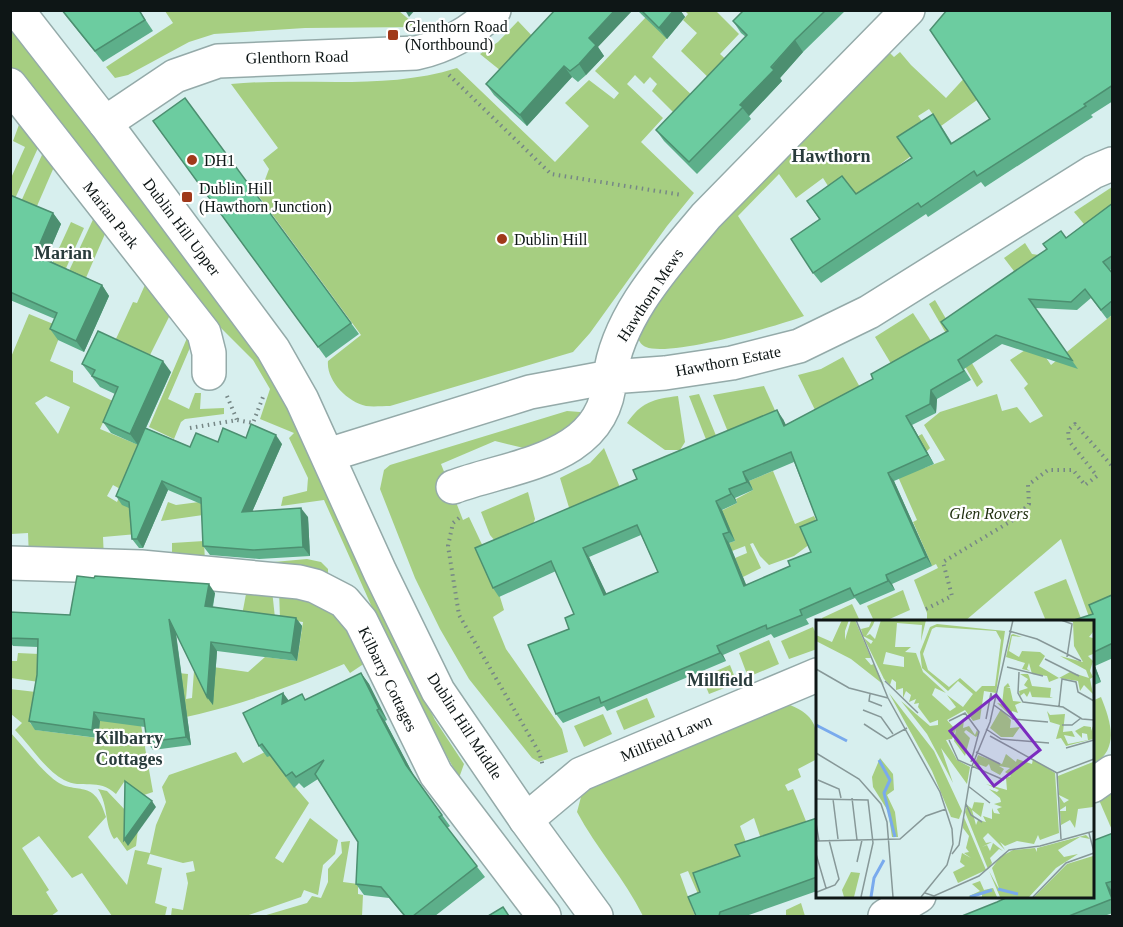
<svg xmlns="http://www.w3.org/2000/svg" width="1123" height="927" font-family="Georgia,serif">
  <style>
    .green { fill: #a6ce81; fill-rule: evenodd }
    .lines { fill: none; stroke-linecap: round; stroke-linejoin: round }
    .minor-casing { stroke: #94aaa9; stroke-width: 36 }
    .path { stroke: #768786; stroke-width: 4; stroke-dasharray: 1.5 4.5; stroke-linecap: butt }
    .minor { stroke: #fff; stroke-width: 33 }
    .wall { fill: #5daf8a; fill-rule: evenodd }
    .shaded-wall { fill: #4c8f70 }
    .building { fill: #6ccca0; stroke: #4c8f70; stroke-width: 1.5; fill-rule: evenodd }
    .poi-dot { fill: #a0391a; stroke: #fff; stroke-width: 2 }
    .labels { text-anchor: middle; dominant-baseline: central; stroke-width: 4.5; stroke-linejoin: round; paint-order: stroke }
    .poi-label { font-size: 16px; fill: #0e1616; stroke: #fff; text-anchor: start }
    .street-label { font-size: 16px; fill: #0e1616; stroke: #fff }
    .park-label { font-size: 16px; font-style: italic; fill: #213010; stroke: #fff }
    .neighbourhood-label { font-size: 18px; font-weight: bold; fill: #293c3c; stroke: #fff }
    .inset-river { fill: none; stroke: #79aaed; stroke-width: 3 }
    .inset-road { fill: none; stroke: #879898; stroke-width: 1.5 }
    .view { fill: #7b2cbf; fill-opacity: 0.15; stroke: #7b2cbf; stroke-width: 3 }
    .inset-edge { fill: none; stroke: #0e1616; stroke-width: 3 }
  </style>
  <rect width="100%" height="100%" fill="#d7efee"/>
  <!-- green -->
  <g class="green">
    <polygon points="165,11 399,11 418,27 305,28 214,34 189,42 128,75 115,78 106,67 173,23"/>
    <polygon points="685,11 716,11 739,34 720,54 733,66 715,84 681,51 697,33 683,20 688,14"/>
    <path d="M646,17L667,38L652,57L698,101L680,119L652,91L657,84L650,77L644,84L635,75L627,84L663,118L641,142L694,193L667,226L590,333L573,352L390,406C383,406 373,407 366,406C347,402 326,380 328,361L361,335L255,191L263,185L269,169L263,160L278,148L231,84C306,77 384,91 457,68L555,162L589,126L565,103L589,80L614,99L619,93L595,71Z"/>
    <polygon points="518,21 535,39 506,75 480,54 498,42"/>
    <polygon points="10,29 159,215 248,336 287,400 385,619 435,720 464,764 459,778 401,672 324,500 281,506 283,497 307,491 308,478 289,438 294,433 260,419 270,389 253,360 161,268 11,72"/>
    <path d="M888,51L894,57L900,52L911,65L946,98L968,74L1016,73L992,123L977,100L941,126L929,109L918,116L924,124L905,148L911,156L858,197H835L823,178L796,198L779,174L738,216L804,316C778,326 670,357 646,347C641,345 640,342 637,337L640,326L702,240Z"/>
    <polygon points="20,122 42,139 13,203 11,201 11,178 25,147 13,141"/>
    <polygon points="46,146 57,160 34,213 19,206"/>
    <polygon points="1112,187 1112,210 1088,229 1074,212"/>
    <polygon points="97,211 108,227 85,280 68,273"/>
    <polygon points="71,222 84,228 63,275 50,268"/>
    <polygon points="1025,243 1032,254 1046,256 1017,275 1004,258"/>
    <polygon points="148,278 173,309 149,357 115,341 133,302 137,303"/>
    <polygon points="935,300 983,382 977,387 929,304"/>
    <polygon points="913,313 933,344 893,367 875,337"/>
    <path d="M29,314L63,328L50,361L73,371V382L113,401L100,429L141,446L137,534L103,537L104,559L29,558L28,533L11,534V357ZM46,396L70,407L58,434L35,403ZM113,485L122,490L117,502L107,496Z"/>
    <polygon points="1112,315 1112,610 1089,617 1061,539 965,621 927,621 927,613 914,580 938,568 936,564 932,566 913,522 917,520 899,479 909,441 922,434 930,448 927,451 924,468 945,460 924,425 940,412 997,394 1002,411 1017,407 1030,423 1043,416 1024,388 1028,384 1010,360 1036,343 1051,365"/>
    <polygon points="190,331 195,336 168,399 189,409 195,393 201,393 200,409 224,408 224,414 185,419 181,422 174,439 149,427"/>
    <polygon points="843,357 861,389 816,412 798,375 821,369"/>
    <polygon points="764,386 778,417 730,437 713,395"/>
    <polygon points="699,394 717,438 707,442 689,396"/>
    <path d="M678,396L685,442L680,450H665L627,423C641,402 654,399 678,396Z"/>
    <polygon points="567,411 580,412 583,418 570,428 528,449 495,441 441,464 463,520 469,517 487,555 504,610 493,617 506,649 562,729 568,752 539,762 532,758 469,679 440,629 415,578 380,489 384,470 390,465"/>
    <polygon points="604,448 621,490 571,514 560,478 590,463"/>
    <polygon points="773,471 795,524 814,516 824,538 810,544 794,556 769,565 760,556 753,543 750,544 761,568 743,577 735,558 747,553 745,546 732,551 729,543 735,541 721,511 737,503 736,499 753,490 749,481"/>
    <polygon points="528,492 535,519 531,529 496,542 490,535 481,512"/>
    <polygon points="168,502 176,505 199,502 217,513 161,521"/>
    <polygon points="204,541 205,562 172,555 172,543"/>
    <polygon points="307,559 321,562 328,569 328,577 229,566"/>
    <polygon points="1066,579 1082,621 1046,621 1034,592"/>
    <polygon points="247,589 272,590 275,618 242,615"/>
    <path d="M279,590L335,608L365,663L350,673L344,664C279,692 212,715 141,725L153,792L138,797L134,789L124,782L116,794C98,777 82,790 64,780C45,770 30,745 15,730L22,723L11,714L10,689L36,692L30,723L36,730L97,738L100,721L178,673L188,674L186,699L192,698L194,671H199V665L248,672L265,657L297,661L303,622L280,619Z"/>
    <polygon points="903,590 910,610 885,621 874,621 867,606"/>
    <polygon points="852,604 860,621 823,621 822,618"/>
    <polygon points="813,627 817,636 817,649 789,659 781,641"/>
    <polygon points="769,640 779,664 748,677 739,653"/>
    <polygon points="18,653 39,654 39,682 11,678 11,661 17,661"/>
    <polygon points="730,665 737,683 709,694 702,677"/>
    <path d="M1101,697C1111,722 1120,750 1092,765V701Z"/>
    <polygon points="647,698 655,717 624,730 616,711"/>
    <path d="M790,705C819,717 817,730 817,759L798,769L801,777L785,785L788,791L793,789L814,841L761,839L754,818L740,826L750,853L716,864L720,877L698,894L688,871L680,874L695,916H643C625,879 596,848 577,812L581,797L588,789L770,710Z"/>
    <polygon points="603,714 612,734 584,747 574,726"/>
    <path d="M10,732C24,747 36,764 51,777C74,799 93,774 106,817L88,837L127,885L135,850L150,853L156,825L166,802L162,787L169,775L236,752L243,763L265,752L279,751L285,775L309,803L275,858L283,863L310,818L338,840L335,854L323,865L318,895L304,890L301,897L246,916H171L172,908L183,910L188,883L186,873L195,871L193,861L183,863L150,854L147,864L162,868L155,903L167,907L165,916H112L82,873L72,878L39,836L22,848L49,890L46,892L58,911L51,916H11Z"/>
    <path d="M98,789L107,791L127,812H140L136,846L127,851L117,837L114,839C104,824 109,807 98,789Z"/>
    <polygon points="1112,791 1112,830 1099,800"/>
    <polygon points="350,841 343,882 358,884 358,894 363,895 362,916 263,916 307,903 312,896 321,898 328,882 328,869 342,853 341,842"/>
    <polygon points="801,903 805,916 786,916 786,910"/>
  </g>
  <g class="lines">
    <defs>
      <g id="minor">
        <polyline points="17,10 105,123 273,349 302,400 380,572 438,691 526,820 596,916"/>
        <polyline points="10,85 204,333 209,353 209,373"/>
        <path d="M105,123L175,76L218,61L416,53C447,46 471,33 494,10"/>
        <path d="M328,455L530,392L610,377C617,316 668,262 706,216L908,10"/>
        <path d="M453,487C515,464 605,461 610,377L665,373L732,363L799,346L869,312L1093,172L1112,164"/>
        <polyline points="10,563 141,567 299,582 315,586 344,601 361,621 436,774 544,916"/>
        <polyline points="1092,786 1112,772"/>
        <polyline points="526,820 581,774 817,675"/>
        <polyline points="885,916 919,896"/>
      </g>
    </defs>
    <!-- minor casing -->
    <use href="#minor" class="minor-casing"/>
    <!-- path -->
    <g class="path">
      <polyline points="449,75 551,174 682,195"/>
      <polyline points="227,396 237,420"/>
      <polyline points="190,428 237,420 253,423 263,397"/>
      <polyline points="459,518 453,523 448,546 459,615 539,752 543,766"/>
      <polyline points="926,609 952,596 943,562 1013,520 1029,504 1028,485 1048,470 1073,470 1085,485 1097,476 1069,441 1068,430 1075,424 1112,466"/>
    </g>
    <!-- minor -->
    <use href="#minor" class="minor"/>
  </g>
  <!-- wall -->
  <g class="wall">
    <polygon points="61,10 139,10 153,31 103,62"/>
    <polygon points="637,10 680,10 685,17 667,39"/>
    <polygon points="744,10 846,10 803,52 780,78 782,81 749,116 751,119 697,174 664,141 656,130 746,37 741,33 733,21"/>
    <polygon points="1113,10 1113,101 1091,115 1093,117 985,187 981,182 928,217 926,214 821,283 813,273 819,219 807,201 856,194 912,158 940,124 952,143 990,119"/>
    <polygon points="598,47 604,56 586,75 578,82 572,77 527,126 494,95 486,84"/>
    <polygon points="153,121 351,323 359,334 326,358"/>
    <polygon points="10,195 53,213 61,224 46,259 102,285 109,296 84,352 58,340 50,329 55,319 10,300"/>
    <path d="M1113,203V268L1110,270L1113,274V314L1107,319L1091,298L1077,310L1035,308L1078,369L1002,344L964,369L971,380L937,399L936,413L912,425L934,464L894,481L932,566L892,584L895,590L860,605L855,598L806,619L809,624L774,638L771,634L723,655L726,661L607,711L604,706L563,723L556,714L569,629L574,614L556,571L499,597L493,588L783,419L786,425L873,379L948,331L1066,238ZM794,462L817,520L811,552L790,566L746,585L729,543L735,541L722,510L737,503L735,498L753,490L749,481ZM641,535L658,572L606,594L589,557Z"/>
    <polygon points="82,364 171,372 146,428 190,447 246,438 282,444 252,512 308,517 310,556 259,559 210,555 203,546 201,504 168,490 143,548 139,548 132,539 129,508 122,505 116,496 138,445 111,433 103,422 115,394 100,387"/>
    <polygon points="215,593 213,607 296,618 302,626 297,661 217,651 213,705 207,697 176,633 191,745 153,750 147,742 145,727 100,721 98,738 35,730 29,721 37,675 38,647 13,646 10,642 10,612 70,615"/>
    <polygon points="1113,596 1113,658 1095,666 1101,682 1092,686 1092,621 1093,614"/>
    <polygon points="361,673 369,684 387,720 385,721 414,776 450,826 447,828 485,877 435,916 404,916 389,898 364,895 356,884 358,842 318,779 304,788 299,783 294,788 270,756 267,757 259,746 283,693 289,701 306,700"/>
    <polygon points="817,818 817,891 746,916 696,916 700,892 740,856"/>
    <polygon points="1113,833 1113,913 1104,916 962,916 1092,896"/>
  </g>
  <!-- shaded-wall -->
  <g class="shaded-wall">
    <polygon points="405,10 415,10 409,17"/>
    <polygon points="615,10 633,10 598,47 604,56 586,75 579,64 589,38"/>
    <polygon points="674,10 680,10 685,17 667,39 659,28"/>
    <polygon points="795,40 803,52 780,78 782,81 749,116 740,105"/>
    <polygon points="564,66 572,77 527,126 520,115"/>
    <polygon points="53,213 61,224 43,266 35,255"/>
    <polygon points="102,285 109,296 84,352 76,341"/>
    <polygon points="163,361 171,372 138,445 130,434"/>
    <polygon points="931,390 937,399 936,413 930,404"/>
    <polygon points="777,410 783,419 790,434 784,426"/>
    <polygon points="906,416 912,425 934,464 928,455"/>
    <polygon points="276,435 282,444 248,521 242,512"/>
    <polygon points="743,472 749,481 753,490 747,482"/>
    <polygon points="888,473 894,481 932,566 926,557"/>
    <polygon points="162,481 168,490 143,548 137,539"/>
    <polygon points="729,489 735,498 737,503 731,494"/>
    <polygon points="716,501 722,510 735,541 729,532"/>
    <polygon points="301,508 308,517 310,556 303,547"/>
    <polygon points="723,534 729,543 750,594 744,586"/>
    <polygon points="583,548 589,557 611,603 604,595"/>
    <polygon points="886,575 892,584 895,590 888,581"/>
    <polygon points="209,584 215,593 211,614 205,606"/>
    <polygon points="296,618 302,626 297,661 291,653"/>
    <polygon points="169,619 175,628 191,745 186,737"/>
    <polygon points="211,642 217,651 213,705 207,697"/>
    <polygon points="717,646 723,655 726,661 720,653"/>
    <polygon points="1092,661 1095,666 1101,682 1094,671 1092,666"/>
    <polygon points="361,673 369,684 387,720 379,709"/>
    <polygon points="283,693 291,704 282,704"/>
    <polygon points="377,710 385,721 414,776 406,765"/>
    <polygon points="94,712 100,721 98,738 92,730"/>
    <polygon points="152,801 156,807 128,846 124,840"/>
    <polygon points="1106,883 1113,892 1113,900 1112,899"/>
  </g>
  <!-- building -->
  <g class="building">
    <polygon points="62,10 139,10 145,20 95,51"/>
    <polygon points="555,10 615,10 589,38 596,45 579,64 570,71 564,66 520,115 486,84"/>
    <polygon points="641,10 674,10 659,28"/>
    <polygon points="744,10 826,10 795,40 771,67 774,70 740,105 743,107 689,162 656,130 747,35 733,21"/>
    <polygon points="947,10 1113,10 1113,85 1084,104 1086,106 977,176 974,171 921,207 918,203 813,273 791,239 820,219 807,201 842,176 856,194 912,158 897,137 933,114 951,144 990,119 930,30"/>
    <polygon points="185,98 351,323 318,347 153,121"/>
    <polygon points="10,195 53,213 35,255 102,285 76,341 50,329 57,313 10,292"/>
    <path d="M1113,203V255L1103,262L1113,274V300L1101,310L1085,289L1071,302L1029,299L1072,360L996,335L958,360L964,371L931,390L930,404L906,416L928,455L888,473L926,557L886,575L888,581L854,596L850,588L800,610L802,615L767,629L766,625L717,646L720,653L601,703L599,697L556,714L528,645L569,629L565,618L574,614L551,561L493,588L475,548L637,479L633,470L777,410L784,426L873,379L871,374L948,331L941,322L1047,249L1043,244L1061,231L1066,238ZM791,452L817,520L800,527L811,552L788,561L790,566L744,586L723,534L729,532L716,501L731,494L729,489L747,482L743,472ZM637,525L658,572L604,595L583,548Z"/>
    <polygon points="98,331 163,361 130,434 103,422 118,387 92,376 95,370 82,364"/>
    <polygon points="251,424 276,435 242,512 301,508 303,547 253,550 203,546 201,498 162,481 137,539 132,539 129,502 116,496 145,428 190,447 196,433 218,442 223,428 246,438"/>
    <polygon points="77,576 94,578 95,576 209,584 205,606 296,618 291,653 211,642 207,697 169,619 186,737 147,742 144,719 94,712 92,730 29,721 37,675 38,639 10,638 10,612 70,615"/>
    <polygon points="1112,595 1113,643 1092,653 1092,621 1071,621 1093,614 1089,605"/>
    <polygon points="361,673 379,709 377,710 406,765 442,815 439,817 477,866 413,916 405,916 381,887 356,884 358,842 315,774 324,760 296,777 292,772 286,776 262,744 259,746 243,713 283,693 282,704 302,694 305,700"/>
    <polygon points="125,781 152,801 124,840"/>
    <polygon points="817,818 817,877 720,912 719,916 696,916 688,897 700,892 693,873 740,856 735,845"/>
    <polygon points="1113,833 1113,881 1106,883 1112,899 1069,916 962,916 997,902 1010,896 1092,896 1092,841"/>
    <polygon points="503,907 509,916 488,916"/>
  </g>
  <!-- markers -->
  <g class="poi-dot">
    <rect x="387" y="29" width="12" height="12" rx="3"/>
    <circle cx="192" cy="160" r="6"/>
    <rect x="181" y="191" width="12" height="12" rx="3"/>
    <circle cx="502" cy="239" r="6"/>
  </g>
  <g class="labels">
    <!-- poi labels -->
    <g class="poi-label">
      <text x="405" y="26">Glenthorn Road<tspan x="405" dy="18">(Northbound)</tspan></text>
      <text x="204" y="160">DH1</text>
      <text x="199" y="188">Dublin Hill<tspan x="199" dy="18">(Hawthorn Junction)</tspan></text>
      <text x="514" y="239">Dublin Hill</text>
    </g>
    <!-- street labels -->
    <g class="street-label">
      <text transform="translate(297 57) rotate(-1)">Glenthorn Road</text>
      <text transform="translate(111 215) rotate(52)">Marian Park</text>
      <text transform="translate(182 227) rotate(53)">Dublin Hill Upper</text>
      <text transform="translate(650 295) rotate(-57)">Hawthorn Mews</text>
      <text transform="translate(728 361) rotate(-11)">Hawthorn Estate</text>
      <text transform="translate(388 679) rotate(64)">Kilbarry Cottages</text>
      <text transform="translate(465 726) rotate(57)">Dublin Hill Middle</text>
      <text transform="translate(666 738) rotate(-23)">Millfield Lawn</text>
    </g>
    <!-- park labels -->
    <g class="park-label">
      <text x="989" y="513">Glen Rovers</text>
    </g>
    <!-- neighbourhood labels -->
    <g class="neighbourhood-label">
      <text x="831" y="156">Hawthorn</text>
      <text x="63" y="253">Marian</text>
      <text x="720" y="680">Millfield</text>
      <text x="129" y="738">Kilbarry<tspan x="129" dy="21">Cottages</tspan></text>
    </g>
  </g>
  <!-- overview -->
  <g transform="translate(816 620)">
    <rect width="278" height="278" fill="#d7efee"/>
    <path d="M26,0H33L29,11V20L35,0H39L55,38H49L55,45L58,44L68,65L35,39L0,21V15L16,22ZM56,0H59L57,5L50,16L54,14L59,19L65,0H110L105,21L106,5L81,3L79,27H95L89,32L100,33L107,52L130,73L119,68L116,75L134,91L140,87L131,75L147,87L157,74L142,61L132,71L106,48L104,32L114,7L121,4L189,11L180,73L168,71L164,99L157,101L149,90L131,100L138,108L148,100L147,108L153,106L159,115L161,110L163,114L160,117L150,110L148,112L154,118L149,136L138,121L140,109L136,119L130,120L141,140L154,147L151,164L125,128L137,163L111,114L85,81L114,106L122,105V100L114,103L102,87L103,83L98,84L100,79L93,82L95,75L90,71L87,78V68L80,70V62L76,59L74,65L68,59L48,18L55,24L57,21L47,16L45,9L53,7ZM120,7L180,11L185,20L179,66H166L160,72L144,58L133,67L112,50L107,34L116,9ZM70,32L88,37V47L67,44ZM251,0H277V12L273,17L277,18V34L272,36L277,41L274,51L277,57L274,59L277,74L268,65L264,71L262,61L243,58L233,62L231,56L216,54L213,43L211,49L214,51L206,49L209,43L190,37L195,15L197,14L206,17L196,16L193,31L203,37L206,31L224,32L229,36L223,46L243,58L254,52L273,58L270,50L244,36L267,42L258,26L257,2ZM204,54H212L213,56L216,66L235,68L234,77L237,78L216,77L214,71L211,77L208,73L204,76L203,71L212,68L208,65L212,59ZM192,63L194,67L190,68H194L197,81L206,82L199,85L202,93L196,91L195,96L181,83L186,84L188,67ZM73,73L118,131L146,191L143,199L135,197L116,151ZM185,89L195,100L194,108L204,107L197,117H185L174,108ZM231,91L234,95L249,94L247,112L256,111L259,117L248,115L252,124L272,120L271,114L266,113V118L259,111L268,106L275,107V111L277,106V119L250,126L245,118L240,119L244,105L234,102ZM190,134L200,142L201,139L216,144L217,139L239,153L243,213L224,220L222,215L218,224L201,221L189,226L184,222L189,230L172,213L167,218L170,223L176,222L166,227L171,225L174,231L177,223L187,231L183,229L174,238L176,243L172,249L149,192L151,185L156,189L159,179L158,182L168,183L165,197L156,190L160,205L162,200L170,202L167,196L176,199V188L178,193L184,194L181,189L186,187L178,184L185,182L184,178L173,169L181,172L183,170L170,164L191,170L190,158L195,156L189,152L194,148L183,146L188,149L184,155L175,150L173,144L170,147L162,144L165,149L158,146L162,135L186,144ZM64,138L77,154L78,170L71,175L79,192L82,217H76L72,191L57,167L56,157ZM277,142V187L262,189L259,208L254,200L245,205L244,191H250V186L244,190L243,176L248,183L253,180L243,175L242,156ZM147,195L170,250L142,263L137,252L149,246L144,242L146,233L155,238L148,233L153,232L150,228L153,216L147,208ZM270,215L274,219L264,217L242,230L248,237L262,234L240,248L213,277H184L173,251L184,271L176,248L184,237L197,230L219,228L221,232V228ZM277,236V277H218L251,244ZM35,252L44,253L38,277H28L26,270ZM164,261L168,270L177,268L181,277H166V273L151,277L164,271L156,264Z" fill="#a6ce81" fill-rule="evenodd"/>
    <path class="inset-river" d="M0,105L31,121M63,140L74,160L68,173L79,217M182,269L202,274M55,277L58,258L68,240M154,277L176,270"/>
    <path class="inset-road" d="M40,0L72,78L124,172L136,209L137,224L131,245L105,277M245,0L256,4L251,37M193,11L221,19L265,41M229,39L263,56M191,47L227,56M0,49L33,68L72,78M203,52L202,73L207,82L247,87L266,99L278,100M69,61L102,93M54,74L53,81L66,86M178,85L197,99L232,102M243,86L246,59L260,62L262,72L278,81M47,90L65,97L77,114M170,99L175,73L176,79M133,101L149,93L163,112L155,142M48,104L71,119L91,108M246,105H256L265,98M170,109L185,119L233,123M174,116L241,153M133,120L142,140L188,160M250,128L278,120M160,132L184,144M0,133L43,159L65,184L71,202L77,277M241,153L245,219M241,153L278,139M2,160L23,169L25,178M152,166L174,183M36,178L41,220M0,179L52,180L57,223L45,277M17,179L22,219M150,184L155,195L166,202M0,203L3,221M273,213L278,232M0,221L84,219L110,196L130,189M0,234L10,268M136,234L143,225L156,146L174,102L197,0M41,242L46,220M1,272L19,265L23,259L13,220M109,273L118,276L163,256L193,230L224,226L278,211M217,277L250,243L278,233"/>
    <path class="view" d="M180,75L224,130L178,166L134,111Z"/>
    <rect width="278" height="278" class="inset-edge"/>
  </g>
  <!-- border -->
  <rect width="1123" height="927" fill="none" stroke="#0e1616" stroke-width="24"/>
</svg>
